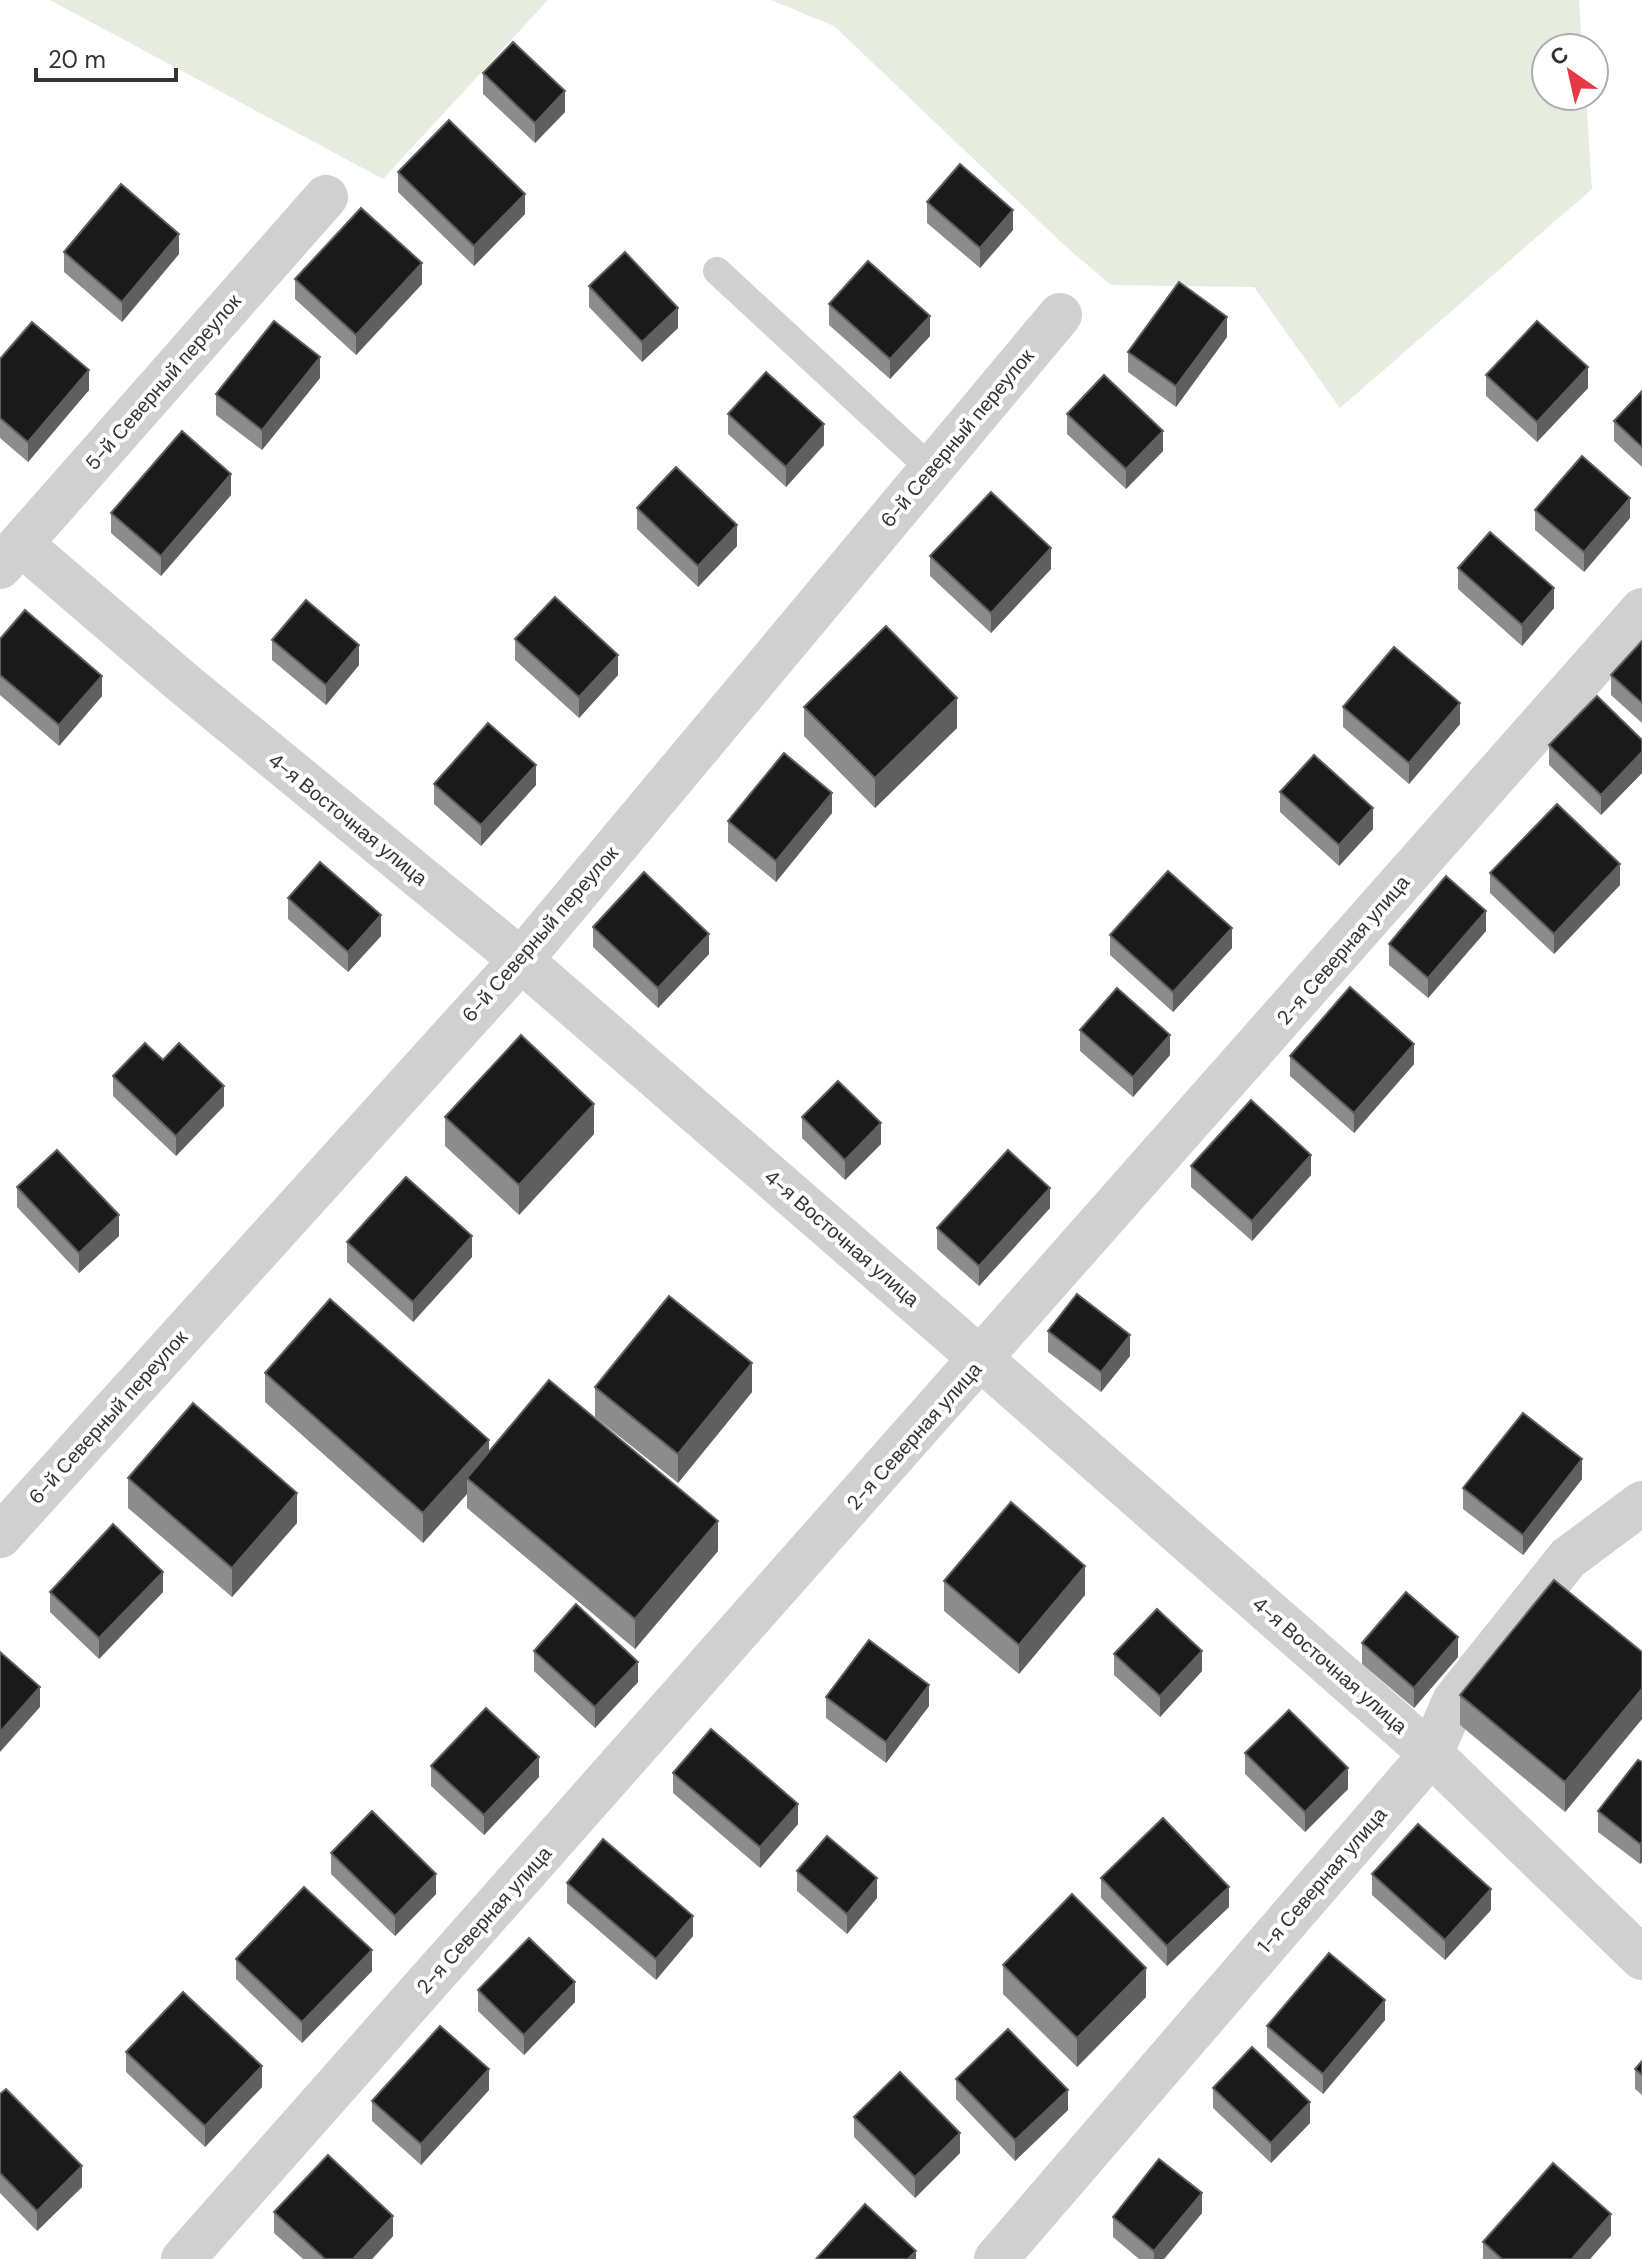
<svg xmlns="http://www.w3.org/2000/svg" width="1642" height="2259" font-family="'DM Sans',sans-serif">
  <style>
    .green { fill: #e6ecdf }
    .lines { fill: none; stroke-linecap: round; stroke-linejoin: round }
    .lane { stroke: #d0d0d0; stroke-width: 28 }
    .street { stroke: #d0d0d0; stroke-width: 44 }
    .wall { fill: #8c8c8c }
    .shaded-wall { fill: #5f5f5f }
    .building { fill: #1a1a1a; stroke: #5f5f5f; stroke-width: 2 }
    .labels { text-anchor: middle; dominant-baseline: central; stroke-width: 8; stroke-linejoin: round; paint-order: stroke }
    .street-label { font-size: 20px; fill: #333; stroke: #fff }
  </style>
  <rect width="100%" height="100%" fill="#fff"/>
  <!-- green -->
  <g class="green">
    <polygon points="50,0 548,0 383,179"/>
    <polygon points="771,0 1579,0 1582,48 1546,48 1546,96 1586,96 1592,189 1340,408 1254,287 1111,285 1064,245 834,26"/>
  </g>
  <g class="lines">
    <!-- lane -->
    <polyline class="lane" points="717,271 931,469"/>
    <!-- street -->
    <g class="street">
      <polyline points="21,544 182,682 521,960 982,1360 1431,1754 1642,1958"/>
      <polyline points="0,567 326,197"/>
      <polyline points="0,1536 521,960 1060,315"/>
      <polyline points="183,2259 1642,610"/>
      <polyline points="996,2259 1431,1754 1454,1701 1568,1558 1642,1503"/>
    </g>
  </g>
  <!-- wall -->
  <g class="wall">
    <polygon points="483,73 565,112 535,143 483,94"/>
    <polygon points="398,172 525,214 474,266 398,192"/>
    <polygon points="927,202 1013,230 980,268 927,223"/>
    <polygon points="64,252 179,254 122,322 64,272"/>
    <polygon points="295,279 422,284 356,355 295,299"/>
    <polygon points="589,286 678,328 642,362 589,307"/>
    <polygon points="829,304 930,336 890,379 829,325"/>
    <polygon points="1227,337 1176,407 1128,372 1128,352"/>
    <polygon points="0,359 89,390 28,462 0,438"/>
    <polygon points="1486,375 1588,388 1537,442 1486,396"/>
    <polygon points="320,378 262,450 216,415 216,394"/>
    <polygon points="1642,391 1642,467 1614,441 1614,421"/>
    <polygon points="728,414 824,445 786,487 728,434"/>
    <polygon points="1067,414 1163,451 1126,489 1067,434"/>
    <polygon points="231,495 161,576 111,533 111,513"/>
    <polygon points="637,508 737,546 698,587 637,529"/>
    <polygon points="1535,510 1630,518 1584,572 1535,530"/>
    <polygon points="930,556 1051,569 991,633 930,576"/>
    <polygon points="1458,568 1554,608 1522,646 1458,589"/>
    <polygon points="0,639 102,696 59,746 0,695"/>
    <polygon points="515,639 618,675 579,718 515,660"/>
    <polygon points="272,640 359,665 326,705 272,660"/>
    <polygon points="1642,641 1642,723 1611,695 1611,675"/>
    <polygon points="804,707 957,728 875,808 804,736"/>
    <polygon points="1343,707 1460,724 1409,784 1343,727"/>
    <polygon points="1642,740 1642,773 1601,815 1549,765 1549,745"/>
    <polygon points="434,784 536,785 481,846 434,804"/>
    <polygon points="1280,792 1373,829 1339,866 1280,812"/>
    <polygon points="832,813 776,882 728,842 728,821"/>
    <polygon points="1490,873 1620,885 1554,954 1490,893"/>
    <polygon points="288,898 381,936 348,972 288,919"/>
    <polygon points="593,927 709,954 658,1008 593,947"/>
    <polygon points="1486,931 1428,998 1389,965 1389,944"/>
    <polygon points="1110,935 1232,948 1173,1012 1110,955"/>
    <polygon points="1080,1030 1170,1055 1133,1097 1080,1051"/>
    <polygon points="1290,1056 1414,1064 1354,1133 1290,1076"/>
    <polygon points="163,1060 224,1106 176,1156 113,1096 113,1076"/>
    <polygon points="445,1117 594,1134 519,1215 445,1146"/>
    <polygon points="802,1117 881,1144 845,1180 802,1138"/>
    <polygon points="1191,1166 1311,1175 1252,1241 1191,1187"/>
    <polygon points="17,1187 119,1236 79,1273 17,1207"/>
    <polygon points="1050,1208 979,1286 937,1249 937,1228"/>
    <polygon points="347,1242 472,1257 413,1322 347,1262"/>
    <polygon points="1048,1331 1130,1356 1101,1392 1048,1352"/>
    <polygon points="265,1373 489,1452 718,1551 635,1649 467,1508 467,1494 423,1543 265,1402"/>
    <polygon points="595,1387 752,1392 678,1483 595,1417"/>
    <polygon points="128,1478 297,1523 232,1597 128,1508"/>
    <polygon points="1582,1479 1523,1555 1463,1509 1463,1488"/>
    <polygon points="944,1581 1085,1595 1019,1674 944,1611"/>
    <polygon points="50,1592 163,1592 99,1659 50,1612"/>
    <polygon points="1362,1643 1458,1657 1414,1708 1362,1664"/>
    <polygon points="534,1651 638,1682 595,1728 534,1671"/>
    <polygon points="1642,1652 1642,1719 1565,1812 1460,1725 1460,1695"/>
    <polygon points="1114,1654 1202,1671 1160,1717 1114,1675"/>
    <polygon points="826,1697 929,1706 886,1763 826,1718"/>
    <polygon points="1245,1753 1348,1789 1305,1832 1245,1774"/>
    <polygon points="1642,1762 1642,1862 1640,1864 1598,1832 1598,1811"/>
    <polygon points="431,1766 539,1777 484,1835 431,1786"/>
    <polygon points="673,1773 798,1824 760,1868 673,1793"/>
    <polygon points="331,1853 436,1894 395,1936 331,1874"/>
    <polygon points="797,1871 877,1898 847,1934 797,1891"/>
    <polygon points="1372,1874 1491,1910 1445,1960 1372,1895"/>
    <polygon points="1101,1878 1229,1907 1167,1966 1101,1898"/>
    <polygon points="567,1883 693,1936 656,1980 567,1903"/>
    <polygon points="236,1959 372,1971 302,2043 236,1979"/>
    <polygon points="1003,1965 1146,1997 1077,2067 1003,1994"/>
    <polygon points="478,1990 575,2002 524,2055 478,2011"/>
    <polygon points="1385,2020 1323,2094 1267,2047 1267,2026"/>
    <polygon points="126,2052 262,2087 205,2147 126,2072"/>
    <polygon points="1642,2061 1642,2095 1635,2089 1635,2069"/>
    <polygon points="956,2079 1068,2110 1015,2161 956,2099"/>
    <polygon points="1213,2088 1310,2123 1271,2163 1213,2108"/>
    <polygon points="489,2090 421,2165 372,2121 372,2101"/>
    <polygon points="0,2094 82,2187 37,2231 0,2193"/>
    <polygon points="854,2117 960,2153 915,2198 854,2137"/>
    <polygon points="274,2212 393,2236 372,2259 303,2259 274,2233"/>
    <polygon points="1202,2213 1164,2259 1139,2259 1113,2237 1113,2217"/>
    <polygon points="1611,2235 1590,2259 1483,2259 1483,2242"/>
  </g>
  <!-- shaded-wall -->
  <g class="shaded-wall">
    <polygon points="565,91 565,112 535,143 535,123"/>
    <polygon points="525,194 525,214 474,266 474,246"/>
    <polygon points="1013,210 1013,230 980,268 980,248"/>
    <polygon points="179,234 179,254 122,322 122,302"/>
    <polygon points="422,263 422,284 356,355 356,335"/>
    <polygon points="678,308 678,328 642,362 642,342"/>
    <polygon points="930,316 930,336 890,379 890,359"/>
    <polygon points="1227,317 1227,337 1176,407 1176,386"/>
    <polygon points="320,357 320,378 262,450 262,430"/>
    <polygon points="1588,367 1588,388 1537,442 1537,422"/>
    <polygon points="89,370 89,390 28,462 28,442"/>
    <polygon points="824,424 824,445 786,487 786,467"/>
    <polygon points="1163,431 1163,451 1126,489 1126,469"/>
    <polygon points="231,474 231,495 161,576 161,556"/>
    <polygon points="1630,498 1630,518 1584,572 1584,552"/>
    <polygon points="737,525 737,546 698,587 698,566"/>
    <polygon points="1051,548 1051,569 991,633 991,613"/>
    <polygon points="1554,588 1554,608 1522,646 1522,625"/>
    <polygon points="359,645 359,665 326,705 326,685"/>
    <polygon points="618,655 618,675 579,718 579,697"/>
    <polygon points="102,676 102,696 59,746 59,725"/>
    <polygon points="957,698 957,728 875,808 875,778"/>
    <polygon points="1460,703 1460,724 1409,784 1409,763"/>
    <polygon points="1642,752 1642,773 1601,815 1601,795"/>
    <polygon points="536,765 536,785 481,846 481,825"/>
    <polygon points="832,793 832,813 776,882 776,861"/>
    <polygon points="1373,808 1373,829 1339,866 1339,845"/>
    <polygon points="1620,864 1620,885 1554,954 1554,934"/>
    <polygon points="1486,911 1486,931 1428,998 1428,978"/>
    <polygon points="381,915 381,936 348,972 348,952"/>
    <polygon points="1232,928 1232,948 1173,1012 1173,992"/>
    <polygon points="709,934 709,954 658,1008 658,988"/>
    <polygon points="1170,1035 1170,1055 1133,1097 1133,1077"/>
    <polygon points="1414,1044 1414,1064 1354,1133 1354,1113"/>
    <polygon points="224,1086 224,1106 176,1156 176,1136"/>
    <polygon points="594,1104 594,1134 519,1215 519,1185"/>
    <polygon points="881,1123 881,1144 845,1180 845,1160"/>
    <polygon points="1311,1155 1311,1175 1252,1241 1252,1221"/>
    <polygon points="1050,1188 1050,1208 979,1286 979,1266"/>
    <polygon points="119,1215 119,1236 79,1273 79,1253"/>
    <polygon points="472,1236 472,1257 413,1322 413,1302"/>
    <polygon points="1130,1335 1130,1356 1101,1392 1101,1372"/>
    <polygon points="752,1363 752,1392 678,1483 678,1454"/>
    <polygon points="489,1440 489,1469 467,1478 467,1494 423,1543 423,1513"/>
    <polygon points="1582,1459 1582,1479 1523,1555 1523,1535"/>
    <polygon points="297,1493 297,1523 232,1597 232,1568"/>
    <polygon points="718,1521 718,1551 635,1649 635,1619"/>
    <polygon points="1085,1566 1085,1595 1019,1674 1019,1645"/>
    <polygon points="163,1572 163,1592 99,1659 99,1638"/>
    <polygon points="1458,1637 1458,1657 1414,1708 1414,1688"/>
    <polygon points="1202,1651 1202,1671 1160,1717 1160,1696"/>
    <polygon points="638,1662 638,1682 595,1728 595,1707"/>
    <polygon points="929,1685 929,1706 886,1763 886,1742"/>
    <polygon points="40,1687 40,1707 0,1752 0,1732"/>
    <polygon points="1642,1689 1642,1719 1565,1812 1565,1782"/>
    <polygon points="539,1757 539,1777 484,1835 484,1815"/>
    <polygon points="1348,1768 1348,1789 1305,1832 1305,1812"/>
    <polygon points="798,1804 798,1824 760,1868 760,1847"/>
    <polygon points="1642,1842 1642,1862 1640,1864 1640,1844"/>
    <polygon points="436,1874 436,1894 395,1936 395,1916"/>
    <polygon points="877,1878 877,1898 847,1934 847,1914"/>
    <polygon points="1229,1887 1229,1907 1167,1966 1167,1946"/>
    <polygon points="1491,1889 1491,1910 1445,1960 1445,1940"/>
    <polygon points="693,1916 693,1936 656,1980 656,1959"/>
    <polygon points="372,1950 372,1971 302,2043 302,2022"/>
    <polygon points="1146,1968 1146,1997 1077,2067 1077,2038"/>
    <polygon points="575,1982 575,2002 524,2055 524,2035"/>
    <polygon points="1385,2000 1385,2020 1323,2094 1323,2074"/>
    <polygon points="262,2066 262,2087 205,2147 205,2126"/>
    <polygon points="489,2069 489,2090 421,2165 421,2144"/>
    <polygon points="1068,2090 1068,2110 1015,2161 1015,2140"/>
    <polygon points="1310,2102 1310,2123 1271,2163 1271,2143"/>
    <polygon points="960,2133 960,2153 915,2198 915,2177"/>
    <polygon points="82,2166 82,2187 37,2231 37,2211"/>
    <polygon points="1202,2193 1202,2213 1164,2259 1154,2259 1154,2251"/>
    <polygon points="1611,2214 1611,2235 1590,2259 1572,2259"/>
    <polygon points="393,2216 393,2236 372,2259 353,2259"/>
    <polygon points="916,2251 916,2259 908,2259"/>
  </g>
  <!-- building -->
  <g class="building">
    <polygon points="513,42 565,91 535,123 483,73"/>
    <polygon points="449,120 525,194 474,246 398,172"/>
    <polygon points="960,164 1013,210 980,248 927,202"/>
    <polygon points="121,184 179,234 122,302 64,252"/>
    <polygon points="361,208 422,263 356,335 295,279"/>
    <polygon points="625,252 678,308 642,342 589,286"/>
    <polygon points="868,261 930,316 890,359 829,304"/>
    <polygon points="1179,282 1227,317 1176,386 1128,352"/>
    <polygon points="274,321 320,357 262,430 216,394"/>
    <polygon points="1537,321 1588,367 1537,422 1486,375"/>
    <polygon points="32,322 89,370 28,442 0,418 0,359"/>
    <polygon points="766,372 824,424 786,467 728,414"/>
    <polygon points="1104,375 1163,431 1126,469 1067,414"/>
    <polygon points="1642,391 1642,447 1614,421"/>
    <polygon points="182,431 231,474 161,556 111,513"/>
    <polygon points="1582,456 1630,498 1584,552 1535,510"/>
    <polygon points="676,467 737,525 698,566 637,508"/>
    <polygon points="991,492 1051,548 991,613 930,556"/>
    <polygon points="1490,532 1554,588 1522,625 1458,568"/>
    <polygon points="555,597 618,655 579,697 515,639"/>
    <polygon points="306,600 359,645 326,685 272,640"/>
    <polygon points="25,610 102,676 59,725 0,675 0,639"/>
    <polygon points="886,626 957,698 875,778 804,707"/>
    <polygon points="1642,641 1642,703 1611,675"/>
    <polygon points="1394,647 1460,703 1409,763 1343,707"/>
    <polygon points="1597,696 1642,740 1642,752 1601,795 1549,745"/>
    <polygon points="488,723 536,765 481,825 434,784"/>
    <polygon points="784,753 832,793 776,861 728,821"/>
    <polygon points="1314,755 1373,808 1339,845 1280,792"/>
    <polygon points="1557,804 1620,864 1554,934 1490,873"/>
    <polygon points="320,862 381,915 348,952 288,898"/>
    <polygon points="1168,871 1232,928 1173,992 1110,935"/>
    <polygon points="644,872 709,934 658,988 593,927"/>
    <polygon points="1446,876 1486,911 1428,978 1389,944"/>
    <polygon points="1350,987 1414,1044 1354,1113 1290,1056"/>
    <polygon points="1117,988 1170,1035 1133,1077 1080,1030"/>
    <polygon points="521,1035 594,1104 519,1185 445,1117"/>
    <polygon points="145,1043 163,1060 179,1043 224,1086 176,1136 113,1076"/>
    <polygon points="838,1081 881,1123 845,1160 802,1117"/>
    <polygon points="1251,1100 1311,1155 1252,1221 1191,1166"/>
    <polygon points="57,1150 119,1215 79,1253 17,1187"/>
    <polygon points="1008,1150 1050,1188 979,1266 937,1228"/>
    <polygon points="406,1177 472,1236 413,1302 347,1242"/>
    <polygon points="1077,1294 1130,1335 1101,1372 1048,1331"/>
    <polygon points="669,1296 752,1363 678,1454 595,1387"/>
    <polygon points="330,1299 489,1440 423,1513 265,1373"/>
    <polygon points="549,1380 718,1521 635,1619 467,1478"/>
    <polygon points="193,1403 297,1493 232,1568 128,1478"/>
    <polygon points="1523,1413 1582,1459 1523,1535 1463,1488"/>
    <polygon points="1011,1502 1085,1566 1019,1645 944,1581"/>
    <polygon points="113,1524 163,1572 99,1638 50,1592"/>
    <polygon points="1554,1580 1642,1652 1642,1689 1565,1782 1460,1695"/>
    <polygon points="1406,1592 1458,1637 1414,1688 1362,1643"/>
    <polygon points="576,1604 638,1662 595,1707 534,1651"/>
    <polygon points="1157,1609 1202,1651 1160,1696 1114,1654"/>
    <polygon points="869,1640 929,1685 886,1742 826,1697"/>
    <polygon points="0,1652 40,1687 0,1732"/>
    <polygon points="486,1708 539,1757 484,1815 431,1766"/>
    <polygon points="1289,1710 1348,1768 1305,1812 1245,1753"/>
    <polygon points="711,1729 798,1804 760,1847 673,1773"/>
    <polygon points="1638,1760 1642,1762 1642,1842 1640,1844 1598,1811"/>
    <polygon points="372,1811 436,1874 395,1916 331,1853"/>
    <polygon points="1163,1818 1229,1887 1167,1946 1101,1878"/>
    <polygon points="1418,1824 1491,1889 1445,1940 1372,1874"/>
    <polygon points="827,1836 877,1878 847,1914 797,1871"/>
    <polygon points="603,1839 693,1916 656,1959 567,1883"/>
    <polygon points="304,1887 372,1950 302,2022 236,1959"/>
    <polygon points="1072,1894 1146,1968 1077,2038 1003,1965"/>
    <polygon points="529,1938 575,1982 524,2035 478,1990"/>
    <polygon points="1329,1953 1385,2000 1323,2074 1267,2026"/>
    <polygon points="183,1992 262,2066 205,2126 126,2052"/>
    <polygon points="440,2026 489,2069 421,2144 372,2101"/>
    <polygon points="1008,2029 1068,2090 1015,2140 956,2079"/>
    <polygon points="1252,2047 1310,2102 1271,2143 1213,2088"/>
    <polygon points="1642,2061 1642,2075 1635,2069"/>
    <polygon points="900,2072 960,2133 915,2177 854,2117"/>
    <polygon points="6,2089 82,2166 37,2211 0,2173 0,2094"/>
    <polygon points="328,2155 393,2216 353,2259 325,2259 274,2212"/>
    <polygon points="1159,2159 1202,2193 1154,2251 1113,2217"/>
    <polygon points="1553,2163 1611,2214 1572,2259 1502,2259 1483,2242"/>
    <polygon points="865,2204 916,2251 908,2259 816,2259"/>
  </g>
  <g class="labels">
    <!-- street labels -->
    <g class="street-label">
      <text transform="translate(163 382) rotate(-49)">5-й Северный переулок</text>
      <text transform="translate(957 438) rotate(-50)">6-й Северный переулок</text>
      <text transform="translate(348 819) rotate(39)">4-я Восточная улица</text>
      <text transform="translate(540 934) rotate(-49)">6-й Северный переулок</text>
      <text transform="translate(1343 950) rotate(-49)">2-я Северная улица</text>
      <text transform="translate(842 1238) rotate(41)">4-я Восточная улица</text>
      <text transform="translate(108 1417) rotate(-48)">6-й Северный переулок</text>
      <text transform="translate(914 1436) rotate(-48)">2-я Северная улица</text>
      <text transform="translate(1330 1665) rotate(41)">4-я Восточная улица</text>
      <text transform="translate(1322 1880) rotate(-49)">1-я Северная улица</text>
      <text transform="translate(484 1920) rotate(-48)">2-я Северная улица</text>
    </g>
  </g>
  <!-- north arrow -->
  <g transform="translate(1570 72) rotate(326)"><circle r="38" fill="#ffffff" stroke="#adadad" stroke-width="2"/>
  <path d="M0-6L14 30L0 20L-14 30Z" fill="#e63946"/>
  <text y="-12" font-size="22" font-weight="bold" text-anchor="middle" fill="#333333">С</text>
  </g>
  <!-- scale -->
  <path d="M36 68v12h140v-12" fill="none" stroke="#333333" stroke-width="4"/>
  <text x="48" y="68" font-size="24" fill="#333333" stroke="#ffffff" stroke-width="6" paint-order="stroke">20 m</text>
</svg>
